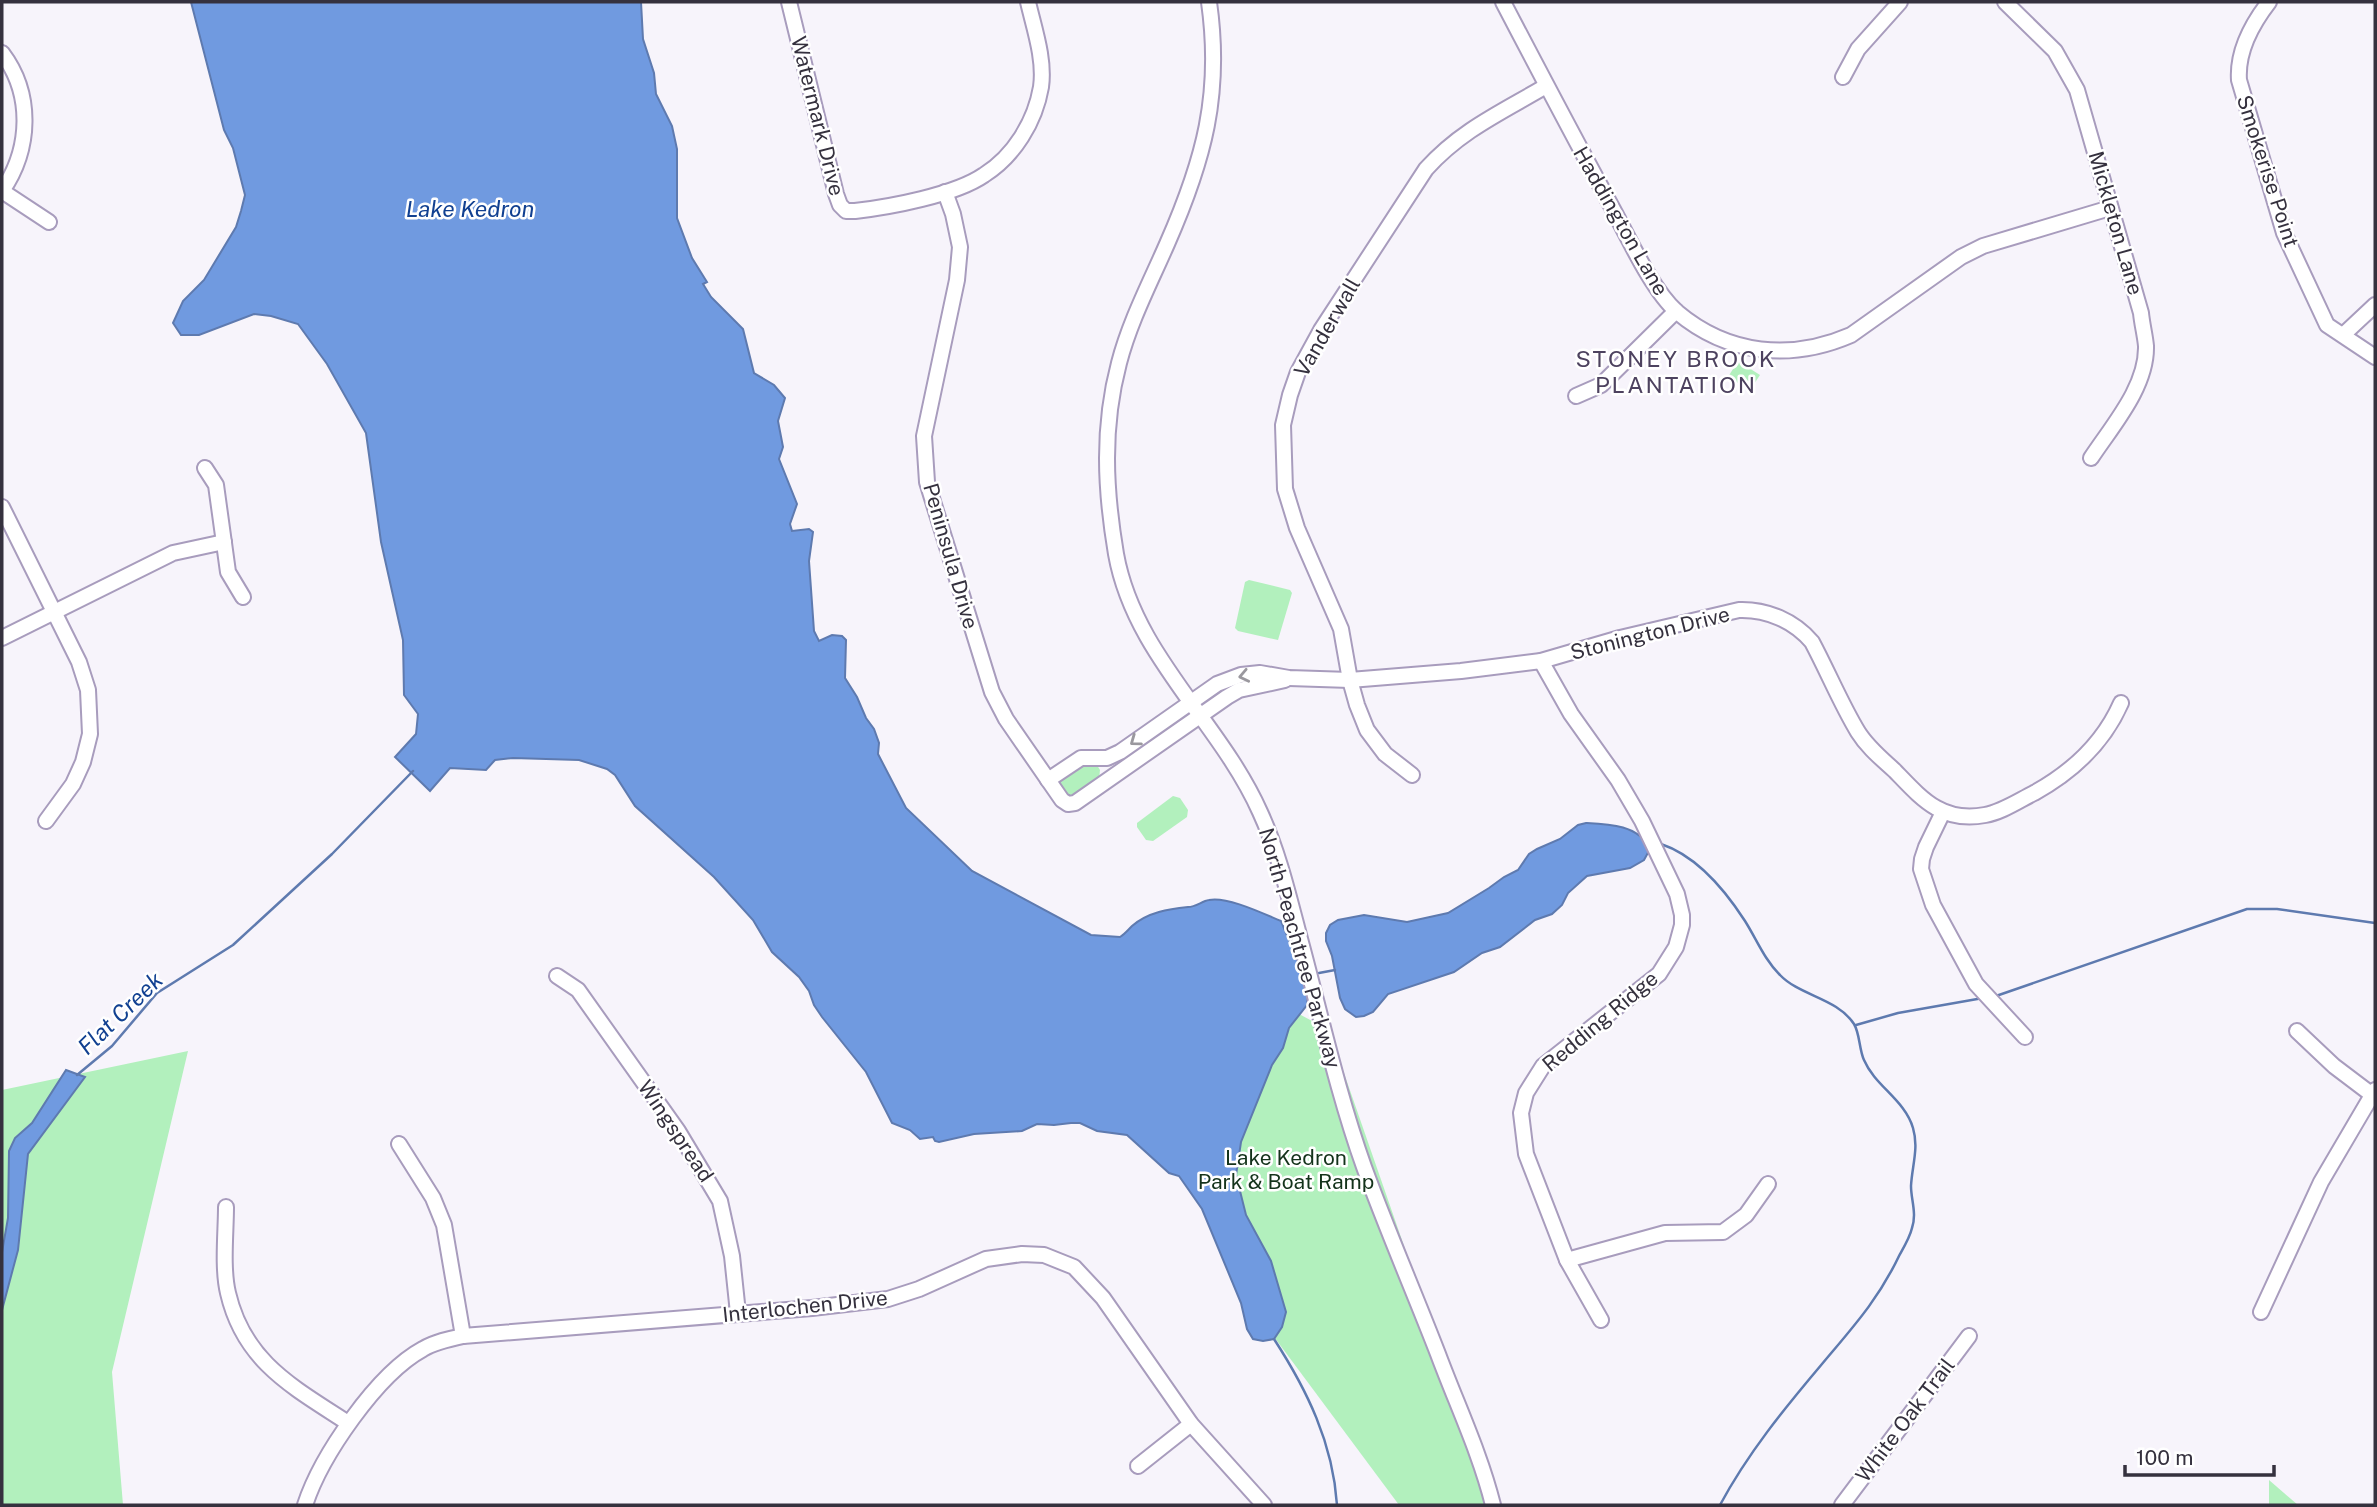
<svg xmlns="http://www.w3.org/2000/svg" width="2377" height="1507" font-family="'Public Sans',sans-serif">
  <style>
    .green { fill: #b2f0bd }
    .water { fill: #709ae0; stroke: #5e7aaf; stroke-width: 2 }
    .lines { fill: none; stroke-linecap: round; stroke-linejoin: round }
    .stream { stroke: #5e7aaf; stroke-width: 2.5 }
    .minor-casing { stroke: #a89cbd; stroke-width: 18 }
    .minor { stroke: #fff; stroke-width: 14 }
    .oneway { stroke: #9a989e }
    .labels { text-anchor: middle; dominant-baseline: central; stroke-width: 5; stroke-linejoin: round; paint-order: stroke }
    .street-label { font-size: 21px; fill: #35313e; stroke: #fff }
    .park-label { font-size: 21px; fill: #14331b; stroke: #fff }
    .water-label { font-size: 23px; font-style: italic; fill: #114091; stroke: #fff }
    .neighbourhood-label { font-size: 23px; letter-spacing: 2px; fill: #4d425f; stroke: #fff }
  </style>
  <rect width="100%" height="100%" fill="#f7f4fb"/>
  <!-- green -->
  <g class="green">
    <polygon points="1738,361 1760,375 1750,390 1728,377"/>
    <polygon points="1249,580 1290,590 1292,593 1278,640 1238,631 1235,628 1245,582"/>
    <polygon points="1078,761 1095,762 1100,770 1099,779 1075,796 1065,794 1060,787 1060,778"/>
    <polygon points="1173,796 1180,798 1188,810 1187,817 1153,841 1146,840 1137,827 1137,823"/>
    <polygon points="1284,1006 1329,1030 1494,1505 1399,1505 1263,1322 1202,1122"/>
    <polygon points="188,1051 112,1372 123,1505 2,1505 2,1090"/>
    <polygon points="2269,1480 2298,1505 2269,1505"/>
  </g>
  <!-- water -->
  <g class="water">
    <path d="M191,2H641L643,39L654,73L656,94L672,126L677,149V218L692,258L707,282L703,284L711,297L743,329L754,373L774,385L785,398L778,421L783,447L779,459L797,504L790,524L792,531L809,529L813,532L809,561L814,631L819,641L832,635L842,636L846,640L845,678L857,697L866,718L874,729L879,743L878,754L906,808L972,871L1091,935L1120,937C1125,934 1128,930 1132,926C1148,912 1169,909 1188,907C1196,907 1202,901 1209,900C1227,896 1264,914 1281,921L1309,988L1307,1005L1289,1028L1283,1048L1272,1065L1241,1142L1236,1175L1246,1215L1271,1261L1286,1312L1282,1327L1274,1339L1263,1341L1253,1339L1247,1329L1241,1303L1202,1209L1179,1176L1169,1173L1127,1135L1097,1131L1080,1123H1071L1054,1125L1037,1124L1022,1131L974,1134L939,1142L935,1141L933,1137L920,1139L910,1130L892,1123L866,1072L822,1017L814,1005L809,991L799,977L772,952L753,920L714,877L635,806L615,775L607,769L579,760L513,758L495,760L486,770L450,768L430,791L395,757L416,734L418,714L404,695L403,640L381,542L366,433L327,364L298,324L271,316L254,314L199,335H181L173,323L183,301L204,280L236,227L241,211L245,195L233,148L224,130Z"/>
    <path d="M1586,823C1609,824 1639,825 1650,849L1644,860L1630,868L1587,876L1568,893L1562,905L1552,914L1535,920L1500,947L1482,953L1454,972L1388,994L1373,1012L1364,1016L1356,1017L1345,1009L1340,998L1332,956L1326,941V933L1330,925L1338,920L1364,915L1407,922L1448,913L1489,888L1504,877L1518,870L1529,854L1537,849L1560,839L1578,825Z"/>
    <polygon points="66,1070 85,1077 28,1154 18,1250 2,1310 2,1252 8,1218 9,1151 15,1138 32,1123"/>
  </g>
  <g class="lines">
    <!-- stream -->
    <g class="stream">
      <path d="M1661,844C1697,856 1725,890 1745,921C1757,940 1764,959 1780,975C1800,996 1837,998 1854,1024C1860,1034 1859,1049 1864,1060C1875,1086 1905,1100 1913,1128C1919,1148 1912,1166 1911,1186C1911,1200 1917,1213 1912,1228C1910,1237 1904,1247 1899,1256C1878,1300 1853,1327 1822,1364C1784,1409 1748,1453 1720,1505"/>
      <polyline points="1319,973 1335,970"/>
      <polyline points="1996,996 2247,909 2277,909 2375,923"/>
      <polyline points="1856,1025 1898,1013 1983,998"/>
      <polyline points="77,1075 112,1046 157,993 233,945 332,854 413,771"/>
      <path d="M1274,1339C1307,1390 1333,1443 1337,1505"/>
    </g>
    <defs>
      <g id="minor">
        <path d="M789,2L836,194L840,205L846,211H855C890,207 955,195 984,175C1014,156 1035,122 1041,87C1045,59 1034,28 1028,2"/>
        <path d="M1209,2C1222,94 1204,160 1167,244C1150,283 1130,321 1119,363C1102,427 1105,489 1116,554C1134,655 1220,722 1260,812C1278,851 1288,893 1299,935C1320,1012 1337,1091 1364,1167C1387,1230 1414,1292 1438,1354C1457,1405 1480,1453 1493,1505"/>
        <path d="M1503,2C1540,73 1577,143 1615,213C1630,241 1653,291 1677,312C1728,355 1791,361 1851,335L1961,257L1983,246L2110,208"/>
        <path d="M2005,2L2055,51L2077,90L2141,313C2142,324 2145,335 2146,346C2147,387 2112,426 2091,458"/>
        <path d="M2269,2C2252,24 2237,52 2239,80L2284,233L2327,325L2375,357"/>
        <path d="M2,53C33,94 31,149 2,191"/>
        <polyline points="1843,77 1858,49 1900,2"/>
        <polyline points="2,191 49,222"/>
        <polyline points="945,192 953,214 960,247 957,280 924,436 927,482 992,692 1006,719 1062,800 1068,804 1075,803 1227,697 1239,690 1285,680"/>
        <polyline points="2343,335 2375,305"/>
        <polyline points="1576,396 1601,385 1676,311"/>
        <polyline points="205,468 216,485 228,572 243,597"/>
        <polyline points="2,507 79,662 88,690 90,734 83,762 73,784 46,821"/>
        <polyline points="2,638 173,553 224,542"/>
        <polyline points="1541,661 1571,714 1618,780 1642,821 1677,894 1682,915 1682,925 1676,947 1659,974 1543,1066 1526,1093 1521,1113 1526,1154 1567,1260 1601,1320"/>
        <path d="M1412,775L1385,754L1367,730L1357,705L1350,680L1341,629L1297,528L1285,489L1283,425L1290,395L1298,372L1321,330L1426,169C1461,130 1502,112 1546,86"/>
        <path d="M1048,780L1081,758H1107L1120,752L1217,684L1241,675L1260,673L1289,678L1350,680L1461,671L1541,661L1620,638L1739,610C1767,609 1794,621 1812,642C1828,672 1841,704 1858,732C1868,748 1882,759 1895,771C1922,799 1942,823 1985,815C2002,812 2018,801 2034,793C2072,772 2103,744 2121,703"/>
        <polyline points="1943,812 1926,847 1922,859 1921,869 1933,905 1976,984 2025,1037"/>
        <polyline points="557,976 578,990 678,1131 720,1201 732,1256 738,1313"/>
        <polyline points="2297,1031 2334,1066 2371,1094"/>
        <polyline points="399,1144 433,1198 444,1225 463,1336"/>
        <path d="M226,1207C226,1232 222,1268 228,1293C244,1362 293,1387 348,1423"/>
        <polyline points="1567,1260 1665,1233 1723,1232 1746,1215 1768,1184"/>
        <polyline points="2261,1312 2321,1182 2375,1090"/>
        <polyline points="1138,1466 1191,1424"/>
        <path d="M305,1505C321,1456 377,1374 423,1349C435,1342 449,1339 463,1336L812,1308L888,1299L919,1289L986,1259L1022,1254L1044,1255L1074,1267L1103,1298L1191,1424L1264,1505"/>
        <polyline points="1842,1505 1969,1336"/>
      </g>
    </defs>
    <!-- minor casing -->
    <use href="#minor" class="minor-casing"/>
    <!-- minor -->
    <use href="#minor" class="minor"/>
  </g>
  <!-- one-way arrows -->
  <defs><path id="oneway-chevron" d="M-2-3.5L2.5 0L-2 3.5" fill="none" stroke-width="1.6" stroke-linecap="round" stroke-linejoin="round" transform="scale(1.75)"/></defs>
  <g class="oneway">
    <use href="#oneway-chevron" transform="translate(1244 676) rotate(168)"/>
    <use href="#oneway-chevron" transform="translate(1135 741) rotate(144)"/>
  </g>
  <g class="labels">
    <!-- street labels -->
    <g class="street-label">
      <text transform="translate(818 116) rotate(76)">Watermark Drive</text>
      <text transform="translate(2268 171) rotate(72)">Smokerise Point</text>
      <text transform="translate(1621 221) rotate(60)">Haddington Lane</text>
      <text transform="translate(2116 223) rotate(74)">Mickleton Lane</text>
      <text transform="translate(1327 327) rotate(-60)">Vanderwall</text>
      <text transform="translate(951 556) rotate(74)">Peninsula Drive</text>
      <text transform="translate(1650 633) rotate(-14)">Stonington Drive</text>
      <text transform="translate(1300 948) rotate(74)">North Peachtree Parkway</text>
      <text transform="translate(1600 1021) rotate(-40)">Redding Ridge</text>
      <text transform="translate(676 1131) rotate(56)">Wingspread</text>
      <text transform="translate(805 1306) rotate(-6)">Interlochen Drive</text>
      <text transform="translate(1905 1420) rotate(-53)">White Oak Trail</text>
    </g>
    <!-- park labels -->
    <g class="park-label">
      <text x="1286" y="1157">Lake Kedron<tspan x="1286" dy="24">Park &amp; Boat Ramp</tspan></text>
    </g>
    <!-- water labels -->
    <g class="water-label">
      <text x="470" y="208">Lake Kedron</text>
      <text transform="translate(120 1013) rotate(-44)">Flat Creek</text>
    </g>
    <!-- neighbourhood labels -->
    <g class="neighbourhood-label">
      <text x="1676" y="358">STONEY BROOK<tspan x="1676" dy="26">PLANTATION</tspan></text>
    </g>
  </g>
  <!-- border -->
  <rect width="2377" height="1507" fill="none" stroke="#35313e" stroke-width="7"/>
  <!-- scale -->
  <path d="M2125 1465v10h149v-10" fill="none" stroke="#35313e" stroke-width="3.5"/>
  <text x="2136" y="1465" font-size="21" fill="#35313e" stroke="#ffffff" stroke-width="5" paint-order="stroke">100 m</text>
</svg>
